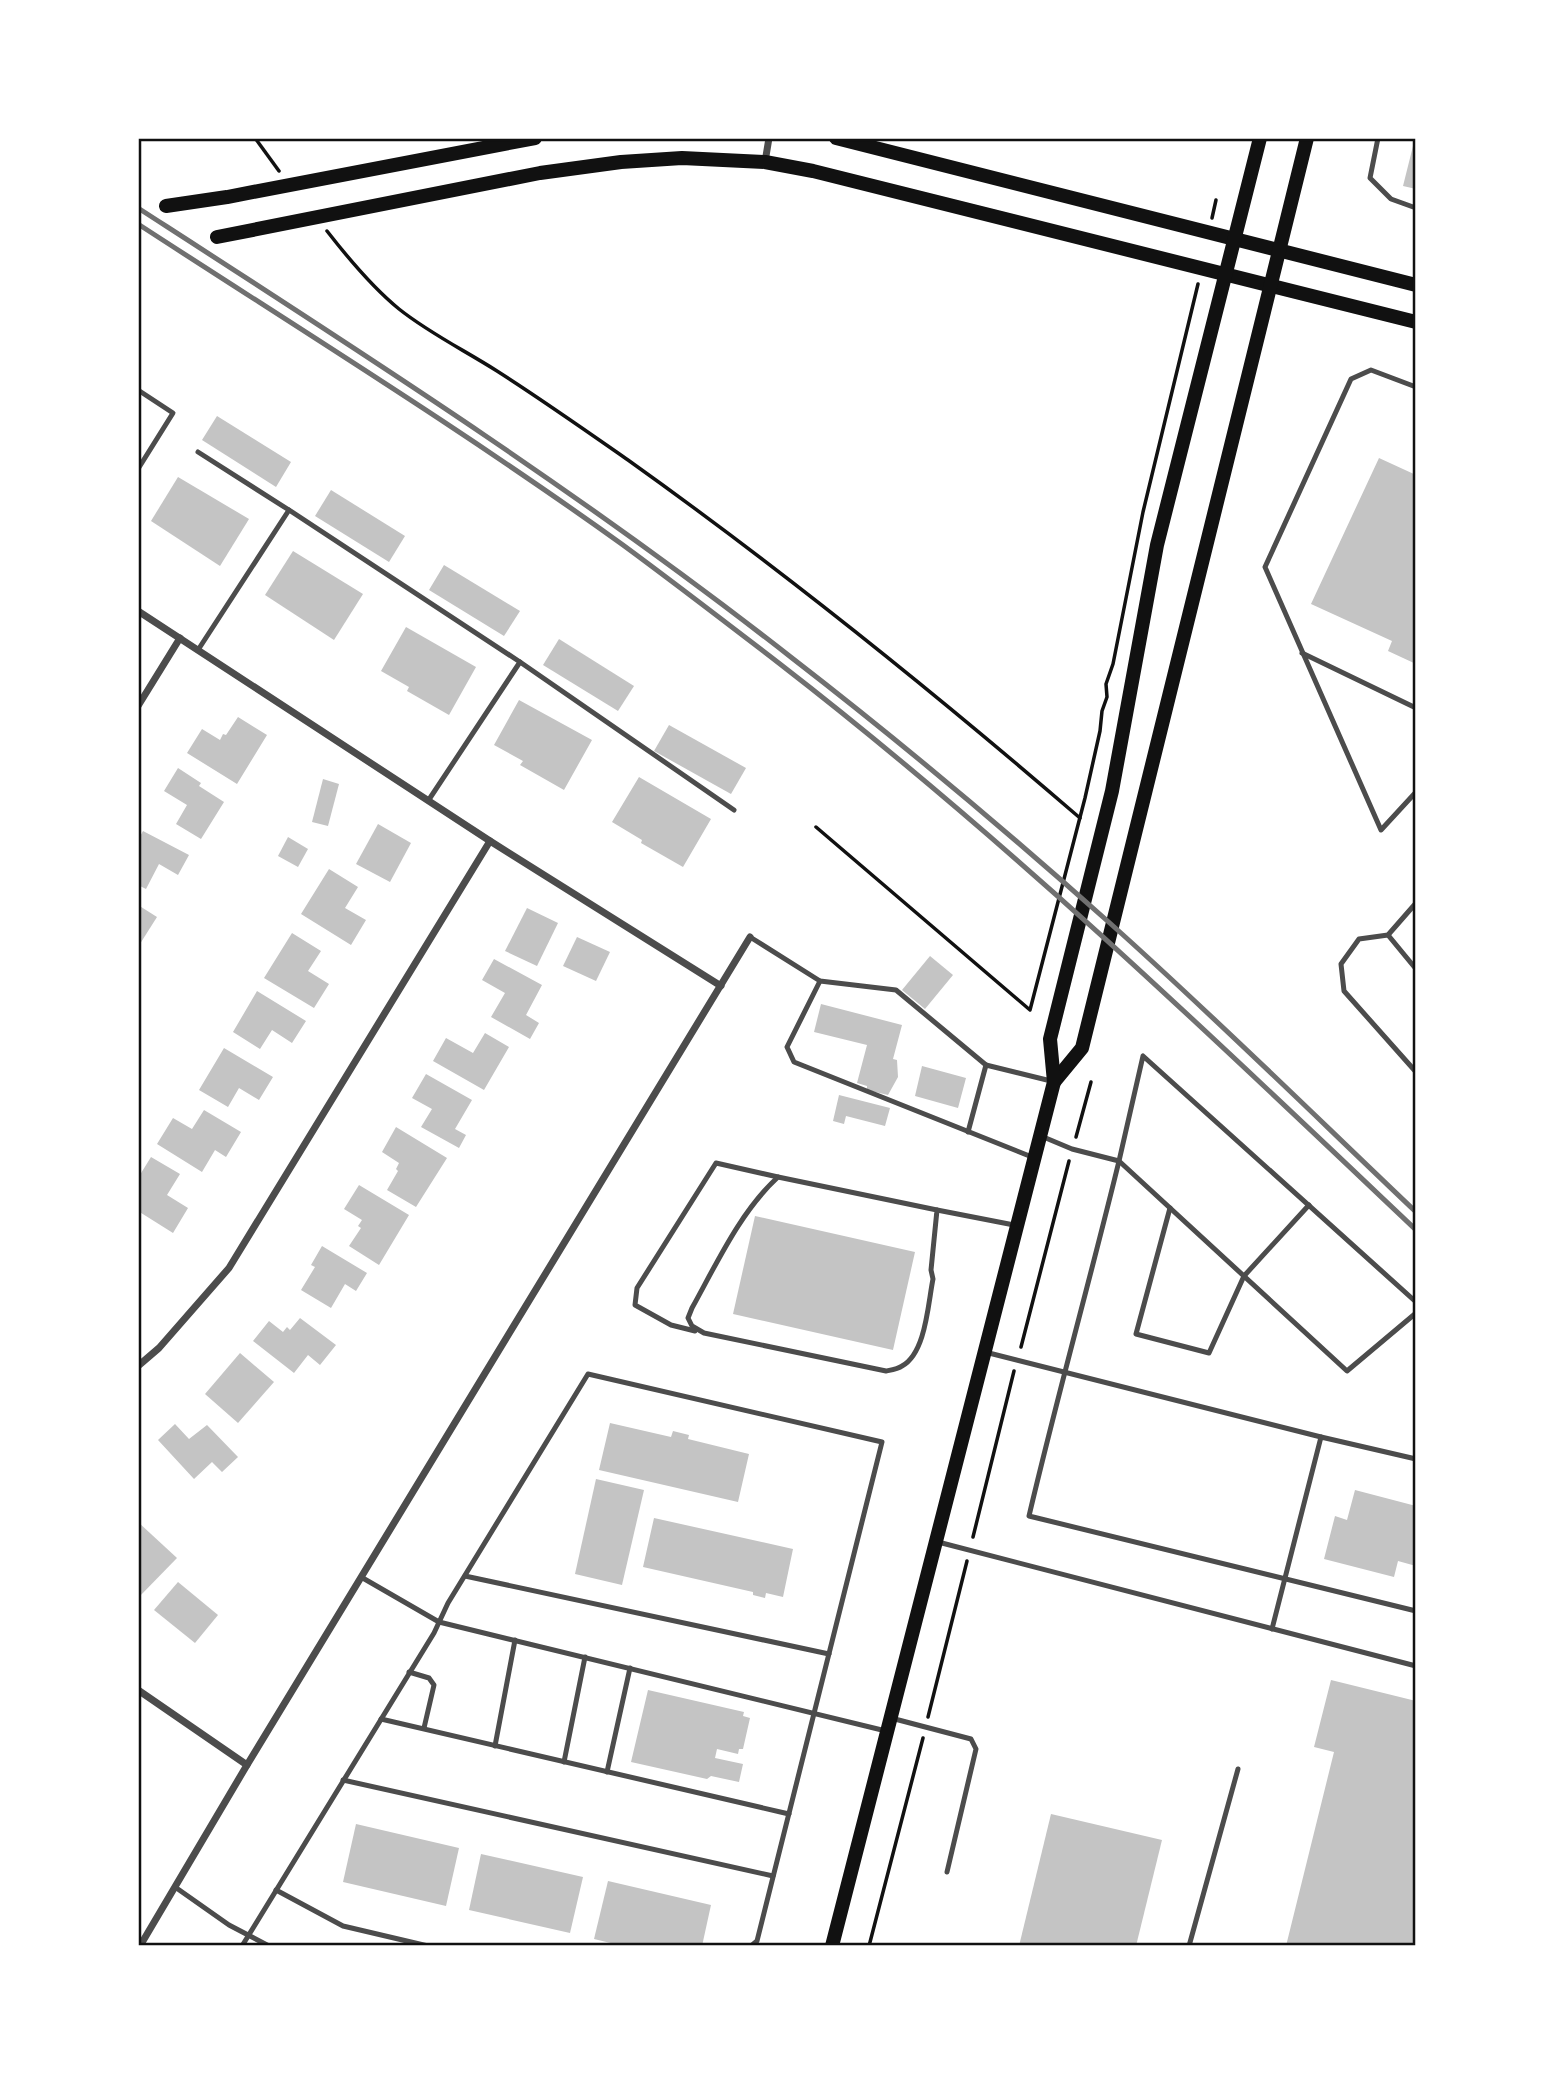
<svg xmlns="http://www.w3.org/2000/svg" width="1554" height="2084" font-family="'Asap Condensed',sans-serif">
  <style>
    .building { fill: #c4c4c4 }
    .lines { fill: none; stroke-linecap: round; stroke-linejoin: round }
    .path { stroke: #111; stroke-width: 3.5 }
    .service { stroke: #4c4c4c; stroke-width: 5 }
    .minor { stroke: #4c4c4c; stroke-width: 7 }
    .secondary { stroke: #111; stroke-width: 14 }
    .rail { stroke: #707070; stroke-width: 5 }
    .neatline { fill: none; stroke: #111; stroke-width: 2.5 }
  </style>
  <rect width="100%" height="100%" fill="#fff"/>
  <!-- building -->
  <g class="building">
    <polygon points="1415,138 1416,139 1416,189 1403,186"/>
    <polygon points="217,416 291,462 276,487 202,440"/>
    <polygon points="1379,458 1416,475 1416,664 1388,651 1392,641 1311,604"/>
    <polygon points="178,477 249,519 220,566 151,521"/>
    <polygon points="331,490 405,536 389,562 315,516"/>
    <polygon points="293,551 363,594 334,640 265,595"/>
    <polygon points="444,565 520,611 504,636 429,590"/>
    <polygon points="406,627 476,667 449,715 407,691 409,687 381,671"/>
    <polygon points="559,639 634,686 618,711 543,665"/>
    <polygon points="519,700 592,740 564,790 520,765 523,761 494,745"/>
    <polygon points="238,717 267,735 237,784 187,753 202,729 220,740 223,734 226,735"/>
    <polygon points="669,725 746,768 731,794 654,751"/>
    <polygon points="178,768 201,783 199,786 224,802 201,839 176,824 187,805 164,791"/>
    <polygon points="639,777 711,819 683,867 641,843 642,840 612,822"/>
    <polygon points="323,779 339,784 328,826 312,822"/>
    <polygon points="378,824 411,843 390,882 356,864"/>
    <polygon points="143,831 189,855 178,875 159,864 146,889 138,885 138,840"/>
    <polygon points="288,837 308,849 298,867 278,856"/>
    <polygon points="329,869 358,887 345,908 366,920 351,945 301,914"/>
    <polygon points="138,905 157,917 138,947"/>
    <polygon points="527,908 558,923 537,966 505,951"/>
    <polygon points="292,933 321,951 308,971 329,984 314,1008 264,978"/>
    <polygon points="577,937 610,952 596,981 563,966"/>
    <polygon points="930,956 953,975 925,1009 902,990"/>
    <polygon points="494,959 542,985 526,1015 539,1023 530,1039 491,1017 505,993 482,980"/>
    <polygon points="257,991 306,1021 292,1043 272,1030 260,1049 233,1032"/>
    <polygon points="821,1004 902,1025 893,1059 897,1060 898,1077 888,1095 867,1090 867,1086 857,1083 867,1045 814,1032"/>
    <polygon points="485,1033 509,1047 484,1090 433,1061 446,1038 473,1053"/>
    <polygon points="224,1048 273,1077 259,1100 239,1088 228,1107 199,1090"/>
    <polygon points="922,1066 966,1078 958,1108 915,1096"/>
    <polygon points="426,1074 472,1100 455,1129 466,1135 459,1148 421,1127 432,1109 412,1098"/>
    <polygon points="839,1095 890,1108 885,1126 846,1116 844,1124 833,1121"/>
    <polygon points="204,1110 241,1132 226,1157 215,1150 202,1172 157,1144 173,1118 192,1129"/>
    <polygon points="396,1127 447,1158 416,1207 387,1190 398,1171 396,1169 399,1163 382,1152"/>
    <polygon points="151,1157 180,1174 167,1195 188,1208 173,1233 138,1211 138,1178"/>
    <polygon points="359,1185 409,1215 379,1265 349,1246 361,1228 358,1226 362,1220 344,1209"/>
    <polygon points="755,1216 915,1252 893,1350 733,1314"/>
    <polygon points="322,1246 367,1273 356,1291 345,1284 331,1308 301,1290 315,1267 311,1265"/>
    <polygon points="300,1318 336,1345 320,1365 308,1355 294,1373 253,1341 269,1321 283,1332 287,1327 290,1330"/>
    <polygon points="240,1353 274,1382 238,1423 205,1394"/>
    <polygon points="610,1423 671,1437 673,1431 689,1435 688,1439 749,1454 738,1502 599,1470"/>
    <polygon points="175,1424 189,1439 207,1425 238,1457 222,1472 212,1462 194,1479 158,1440"/>
    <polygon points="596,1479 644,1490 622,1585 575,1574"/>
    <polygon points="1355,1490 1416,1506 1416,1566 1398,1561 1394,1577 1324,1559 1335,1516 1347,1520"/>
    <polygon points="654,1518 793,1549 783,1597 766,1593 765,1598 753,1595 753,1592 643,1567"/>
    <polygon points="138,1522 177,1558 138,1598"/>
    <polygon points="178,1582 218,1615 195,1643 154,1610"/>
    <polygon points="1331,1680 1416,1701 1416,1946 1286,1946 1334,1752 1314,1747"/>
    <polygon points="648,1690 744,1712 743,1716 750,1718 743,1749 739,1749 738,1754 717,1749 715,1758 743,1764 739,1782 711,1776 707,1779 631,1762"/>
    <polygon points="1051,1814 1162,1840 1136,1946 1019,1946"/>
    <polygon points="356,1824 459,1848 446,1906 343,1882"/>
    <polygon points="481,1854 583,1877 570,1933 469,1910"/>
    <polygon points="608,1881 711,1905 702,1946 623,1946 594,1939"/>
  </g>
  <g class="lines">
    <!-- path -->
    <g class="path">
      <polyline points="255,138 279,171"/>
      <polyline points="1212,218 1216,200"/>
      <path d="M327,231C348,258 372,287 399,309C429,333 464,350 497,371C541,399 585,430 628,460C785,572 934,692 1080,818"/>
      <polyline points="816,827 1030,1010 1085,798 1100,731 1102,711 1107,697 1106,684 1113,664 1143,512 1198,284"/>
      <polyline points="1076,1137 1091,1082"/>
      <polyline points="1021,1347 1069,1161"/>
      <polyline points="973,1537 1014,1371"/>
      <polyline points="928,1717 967,1561"/>
      <polyline points="869,1946 923,1738"/>
    </g>
    <!-- service -->
    <g class="service">
      <polyline points="1378,138 1370,178 1391,199 1416,208"/>
      <polyline points="1416,387 1371,370 1351,379 1265,567 1381,830 1416,792"/>
      <polyline points="138,390 173,413 138,469"/>
      <polyline points="198,452 289,510"/>
      <polyline points="198,650 289,510 520,662 428,801"/>
      <polyline points="1302,653 1416,708"/>
      <polyline points="520,662 734,810"/>
      <polyline points="1416,903 1388,935 1359,939 1341,964 1344,991 1416,1072"/>
      <polyline points="1388,935 1416,969"/>
      <polyline points="750,937 820,981 896,990 986,1065"/>
      <polyline points="820,981 787,1047 794,1062 1032,1157"/>
      <polyline points="968,1132 986,1065 1051,1081"/>
      <path d="M1041,1136L1072,1149L1119,1161C1090,1280 1057,1397 1029,1516L1416,1611"/>
      <path d="M778,1177L937,1210L931,1270L933,1279C928,1303 926,1353 902,1366C898,1369 891,1370 886,1371L704,1333L692,1326L688,1318L692,1308C717,1263 740,1212 778,1177Z"/>
      <polyline points="1170,1208 1136,1334 1209,1353 1244,1276 1309,1205"/>
      <polyline points="937,1210 1014,1225"/>
      <polyline points="1416,1302 1143,1056 1119,1161 1347,1371 1416,1313"/>
      <polyline points="695,1331 671,1325 635,1305 637,1288 716,1163 778,1177"/>
      <polyline points="985,1352 1321,1437"/>
      <polyline points="938,1542 1416,1666"/>
      <polyline points="465,1576 829,1654"/>
      <polyline points="361,1577 439,1622 886,1731"/>
      <polyline points="1272,1629 1321,1437 1416,1459"/>
      <polyline points="409,1672 429,1678 434,1685 424,1728"/>
      <polyline points="891,1718 971,1739 976,1749 947,1872"/>
      <polyline points="381,1719 789,1814"/>
      <polyline points="495,1746 515,1640"/>
      <polyline points="564,1762 585,1657"/>
      <polyline points="607,1772 630,1668"/>
      <polyline points="343,1780 773,1876"/>
      <polyline points="175,1887 229,1925 269,1946"/>
      <polyline points="276,1890 343,1926 428,1946"/>
      <polyline points="242,1946 434,1633 448,1603 588,1374 882,1442 757,1941 751,1946"/>
      <polyline points="1189,1946 1238,1769"/>
    </g>
    <!-- minor -->
    <g class="minor">
      <polyline points="765,162 769,138"/>
      <polyline points="138,611 490,841 721,986"/>
      <polyline points="138,706 180,638"/>
      <polyline points="138,1366 159,1348 229,1268 490,841"/>
      <polyline points="138,1690 247,1765"/>
      <polyline points="140,1946 247,1765 750,937"/>
    </g>
    <!-- secondary -->
    <g class="secondary">
      <polyline points="836,138 1416,285"/>
      <polyline points="166,206 227,197 535,138"/>
      <polyline points="217,237 540,173 621,162 682,158 765,162 813,171 1416,322"/>
      <polyline points="1054,1082 1082,1048 1307,138"/>
      <polyline points="832,1946 1054,1082 1050,1039 1112,791 1157,545 1260,138"/>
    </g>
    <!-- rail -->
    <g class="rail">
      <path d="M138,208C361,352 583,494 792,658C902,743 1009,833 1112,925C1216,1018 1315,1116 1416,1212"/>
      <path d="M138,224C301,330 466,432 623,545C676,584 728,624 780,664C1005,838 1210,1034 1416,1230"/>
    </g>
  </g>
  <!-- border -->
  <rect width="1554" height="2084" fill="none" stroke="#ffffff" stroke-width="280"/>
  <rect x="140" y="140" width="1274" height="1804" class="neatline"/>
</svg>
